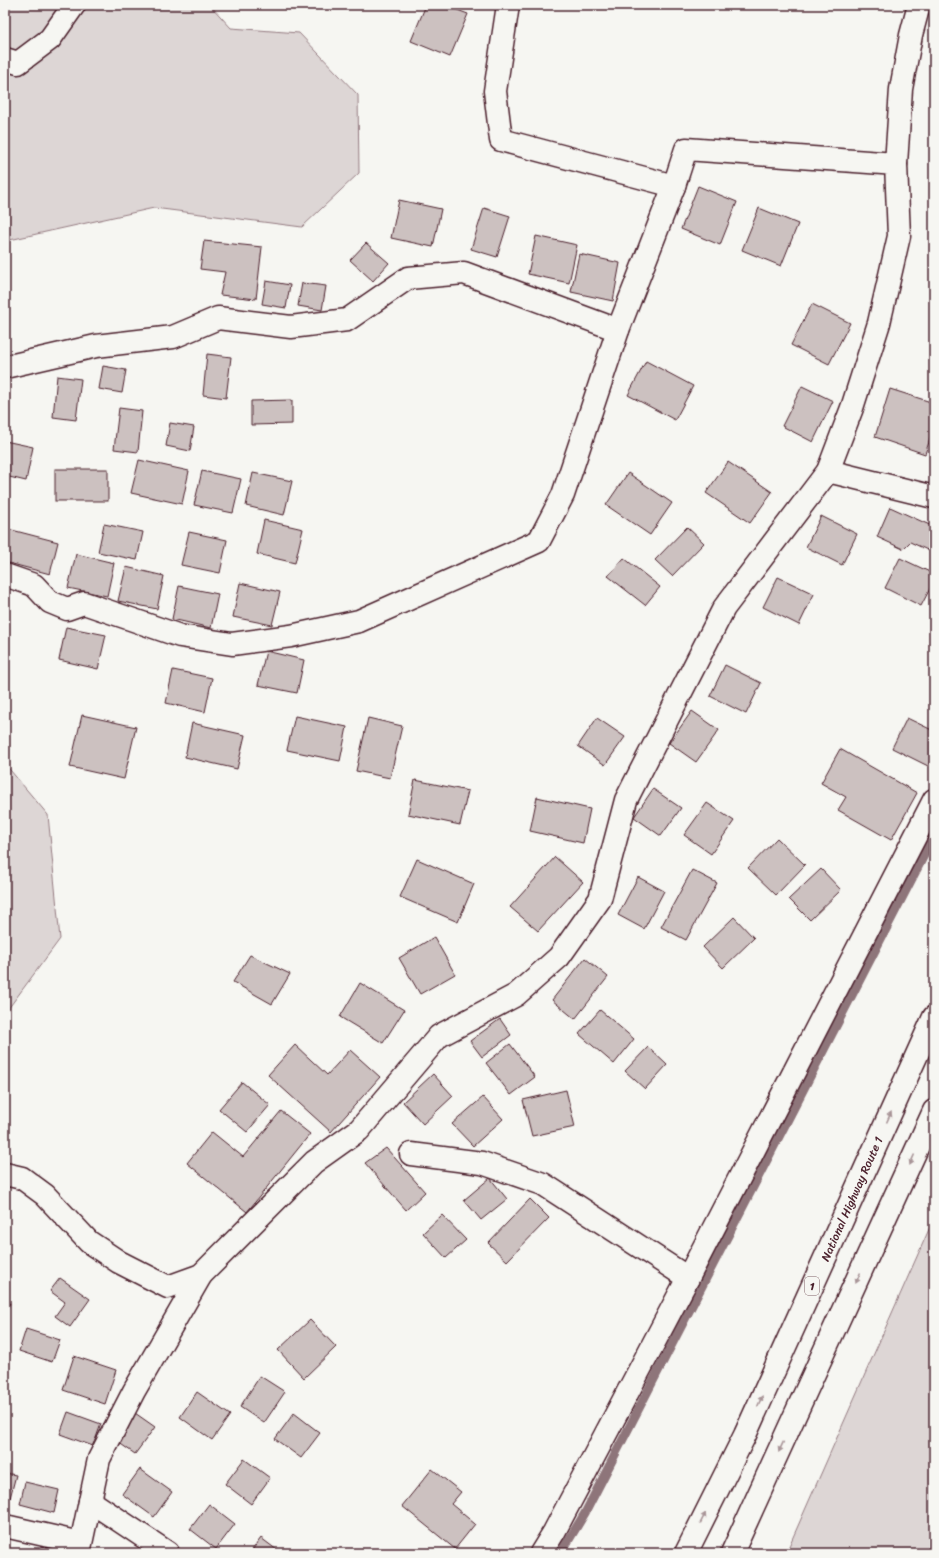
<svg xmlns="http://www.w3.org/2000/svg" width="939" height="1558" font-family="Sriracha,sans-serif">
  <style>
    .green { fill: #ddd6d5; stroke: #947a80 }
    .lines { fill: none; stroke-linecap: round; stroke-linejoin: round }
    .stream { stroke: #8e747a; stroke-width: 9 }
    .building { fill: #ccc1c0; stroke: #4a1f2b }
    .street-casing { stroke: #4a1f2b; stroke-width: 25 }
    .secondary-casing { stroke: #4a1f2b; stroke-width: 25 }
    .highway-casing { stroke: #4a1f2b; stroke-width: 25 }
    .street { stroke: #f6f6f2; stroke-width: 22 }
    .secondary { stroke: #f6f6f2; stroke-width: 22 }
    .highway { stroke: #f6f6f2; stroke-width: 22 }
    .oneway { fill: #a99598 }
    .labels { text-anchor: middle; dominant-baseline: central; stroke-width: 3; stroke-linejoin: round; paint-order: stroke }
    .shield { fill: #f6f6f2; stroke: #7e6067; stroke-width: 1 }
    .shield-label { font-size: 11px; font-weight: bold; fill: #4a1f2b }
    .street-label { font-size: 12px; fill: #4a1f2b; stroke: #f6f6f2 }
  </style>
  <rect width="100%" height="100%" fill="#f6f6f2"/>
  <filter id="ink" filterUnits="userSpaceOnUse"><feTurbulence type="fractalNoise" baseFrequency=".025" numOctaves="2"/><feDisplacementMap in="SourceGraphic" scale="8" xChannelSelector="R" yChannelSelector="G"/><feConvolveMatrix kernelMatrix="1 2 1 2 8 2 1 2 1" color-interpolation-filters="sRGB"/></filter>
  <g filter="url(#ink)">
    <!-- green -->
    <g class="green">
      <polygon points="5,5 210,5 231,28 299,33 358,95 359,173 302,227 154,208 5,241"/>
      <polygon points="5,764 48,815 60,939 5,1013"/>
      <polygon points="934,1218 934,1553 786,1553"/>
    </g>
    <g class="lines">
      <!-- stream -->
      <polyline class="stream" points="561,1553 585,1513 934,836"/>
    </g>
    <!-- building -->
    <g class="building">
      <polygon points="426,5 444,5 468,14 450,57 411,41"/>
      <polygon points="698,186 737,202 720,245 681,229"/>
      <polygon points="399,200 441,209 433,247 391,238"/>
      <polygon points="484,208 510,216 497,257 471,249"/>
      <polygon points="759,208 798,224 781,266 742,250"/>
      <polygon points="536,236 577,245 569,283 528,274"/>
      <polygon points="204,241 262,247 256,299 220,295 225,272 200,269"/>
      <polygon points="366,243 389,263 373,281 350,260"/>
      <polygon points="579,254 620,263 613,301 571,292"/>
      <polygon points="266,281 290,285 286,308 262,304"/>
      <polygon points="302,283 326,286 322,310 298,306"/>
      <polygon points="812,304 850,323 829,364 791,345"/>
      <polygon points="207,354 231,357 226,398 203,395"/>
      <polygon points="646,361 693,386 675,420 628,395"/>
      <polygon points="103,366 126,370 122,393 99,389"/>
      <polygon points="57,376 81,379 76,420 53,417"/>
      <polygon points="802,386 833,401 813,442 782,426"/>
      <polygon points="890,389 934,403 934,427 925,454 875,437"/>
      <polygon points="292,400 292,424 251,425 251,401"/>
      <polygon points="119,408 142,411 138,452 114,449"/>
      <polygon points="170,423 194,427 190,451 166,446"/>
      <polygon points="5,441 33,447 26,481 5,476"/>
      <polygon points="139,460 189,471 182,504 131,493"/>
      <polygon points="728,462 772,492 750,523 706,493"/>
      <rect x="55" y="469" width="53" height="32"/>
      <polygon points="202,471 241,479 233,513 194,505"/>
      <polygon points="253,473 292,481 284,515 246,506"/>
      <polygon points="628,473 672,503 650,535 606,505"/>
      <polygon points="890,507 934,527 934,553 910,542 903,549 877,537"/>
      <polygon points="821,516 857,534 842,565 806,547"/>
      <polygon points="264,520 303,529 295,563 257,554"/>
      <polygon points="104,524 143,532 137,560 98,552"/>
      <polygon points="687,527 704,543 672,576 655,560"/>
      <polygon points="8,529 58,542 50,574 5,562 5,541"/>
      <polygon points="189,532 227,540 220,573 181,565"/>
      <polygon points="76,554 114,563 107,596 68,588"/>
      <polygon points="624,558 660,587 645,605 608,576"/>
      <polygon points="900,558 934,574 934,581 921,606 885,588"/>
      <polygon points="126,567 164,576 157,609 118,601"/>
      <polygon points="778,577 814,594 799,625 763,607"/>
      <polygon points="240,583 280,592 272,625 233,617"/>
      <polygon points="179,586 218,594 211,628 172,619"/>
      <polygon points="66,627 106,635 98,669 59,660"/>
      <polygon points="266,651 304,660 297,693 258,685"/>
      <polygon points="725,665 761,683 746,714 710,696"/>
      <polygon points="173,670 212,678 205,712 166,703"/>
      <polygon points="692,711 719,730 696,762 669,743"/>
      <polygon points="82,715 136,727 124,779 70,767"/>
      <polygon points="295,716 347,727 340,761 287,750"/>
      <polygon points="368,718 402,726 390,778 356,771"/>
      <polygon points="597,718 625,737 605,765 578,746"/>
      <polygon points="907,718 934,731 934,753 928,766 892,748"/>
      <polygon points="192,723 245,735 237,769 185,757"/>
      <polygon points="840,749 917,793 891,840 838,810 846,797 821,783"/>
      <polygon points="415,780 468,791 460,825 408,814"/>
      <polygon points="653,789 681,808 661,836 634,817"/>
      <polygon points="537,797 590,809 583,843 530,831"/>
      <polygon points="707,803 734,821 711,854 684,835"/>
      <polygon points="777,838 805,865 776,895 748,868"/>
      <polygon points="555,857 583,882 538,931 510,907"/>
      <polygon points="417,859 474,884 458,922 400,897"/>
      <polygon points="821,869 841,890 810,920 789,899"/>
      <polygon points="692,870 717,883 686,940 661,927"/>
      <polygon points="638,877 664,891 644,929 618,915"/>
      <polygon points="734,917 754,938 723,968 703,947"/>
      <polygon points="434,937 455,974 420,994 399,958"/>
      <polygon points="250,955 290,974 272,1004 233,982"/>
      <polygon points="585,958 608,977 575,1019 552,1000"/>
      <polygon points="360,983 404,1010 383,1043 340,1017"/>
      <polygon points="600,1010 634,1039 614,1064 579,1034"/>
      <polygon points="500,1019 511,1035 482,1057 470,1041"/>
      <polygon points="510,1044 535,1077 511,1095 486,1063"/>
      <polygon points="295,1045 327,1075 350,1050 380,1077 331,1132 268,1075"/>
      <polygon points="648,1047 667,1065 645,1089 625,1071"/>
      <polygon points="433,1074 453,1096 423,1124 403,1102"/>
      <polygon points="242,1082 270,1105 247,1132 219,1109"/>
      <polygon points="566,1090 575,1127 532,1136 523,1100"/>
      <polygon points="483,1097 503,1119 473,1146 452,1124"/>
      <polygon points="281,1111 310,1134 247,1212 187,1163 212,1132 243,1157"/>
      <polygon points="386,1148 425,1192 406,1210 365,1163"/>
      <polygon points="490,1178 507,1199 481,1220 464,1200"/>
      <polygon points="530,1199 549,1218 507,1261 488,1243"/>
      <polygon points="442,1215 466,1240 446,1258 423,1233"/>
      <polygon points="60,1278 90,1299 70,1327 55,1316 65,1302 50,1291"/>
      <polygon points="5,1299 10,1303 5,1312"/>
      <polygon points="310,1320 336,1347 304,1378 278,1350"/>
      <polygon points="26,1329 60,1340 52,1362 19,1351"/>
      <polygon points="74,1356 116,1370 105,1404 63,1390"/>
      <polygon points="260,1376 285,1392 264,1423 240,1407"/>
      <polygon points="197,1392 230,1415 212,1440 180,1417"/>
      <polygon points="68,1412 101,1424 93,1446 60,1434"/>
      <polygon points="135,1413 155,1427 135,1454 115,1440"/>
      <polygon points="294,1413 320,1433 301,1458 275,1439"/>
      <polygon points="244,1459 270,1478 251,1504 225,1484"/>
      <polygon points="140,1469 172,1492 154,1517 122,1494"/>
      <polygon points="432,1469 461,1492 451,1504 475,1524 455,1549 402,1506"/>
      <polygon points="5,1473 16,1475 10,1498 5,1496"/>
      <polygon points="25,1482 59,1490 54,1513 20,1504"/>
      <polygon points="209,1504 235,1524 216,1549 190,1529"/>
      <polygon points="261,1538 281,1553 250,1553"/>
    </g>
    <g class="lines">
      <defs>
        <g id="street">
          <polyline points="508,5 495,91 501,140 674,186"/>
          <polyline points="5,59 18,63 50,39 74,5"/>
          <polyline points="5,367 96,346 173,337 218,318 291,327 347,320 408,278 464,273 618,330"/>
          <polyline points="828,471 934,497"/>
          <polyline points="5,575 34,585 50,602 67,609 84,603 180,636 232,644 291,636 359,621 539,541 563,495 618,330 674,186 686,149 896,164 899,236 879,323 852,408 828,471 724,608 626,800 600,899 559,957 516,995 439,1036 359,1130 314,1162 201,1275 168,1287 119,1262 89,1242 45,1195 22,1178 5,1174"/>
          <polyline points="411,1154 482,1163 543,1184 688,1278"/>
          <polyline points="90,1501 168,1553"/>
          <polyline points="5,1526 80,1543"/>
          <polyline points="79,1553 99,1459 134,1391 201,1275"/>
          <polyline points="541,1553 554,1532 688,1278 934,800"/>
        </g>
        <polyline id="secondary" points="896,164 901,89 911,35 919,5"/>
        <g id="highway">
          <polyline points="686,1553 745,1435 934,1017"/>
          <polyline points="732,1553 934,1111"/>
        </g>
      </defs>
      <!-- street casing -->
      <use href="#street" class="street-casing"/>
      <!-- secondary casing -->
      <use href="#secondary" class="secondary-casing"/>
      <!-- highway casing -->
      <use href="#highway" class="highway-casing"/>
      <!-- street -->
      <use href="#street" class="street"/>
      <!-- secondary -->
      <use href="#secondary" class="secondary"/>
      <!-- highway -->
      <use href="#highway" class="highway"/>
    </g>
    <!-- one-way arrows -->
    <defs><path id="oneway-solid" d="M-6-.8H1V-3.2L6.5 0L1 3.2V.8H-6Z"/></defs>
    <g class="oneway">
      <use href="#oneway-solid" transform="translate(889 1117) rotate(-66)"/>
      <use href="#oneway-solid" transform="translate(912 1160) rotate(114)"/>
      <use href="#oneway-solid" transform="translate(858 1278) rotate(114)"/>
      <use href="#oneway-solid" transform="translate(760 1401) rotate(-66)"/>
      <use href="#oneway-solid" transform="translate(781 1447) rotate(115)"/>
      <use href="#oneway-solid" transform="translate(703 1518) rotate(-63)"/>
    </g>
  </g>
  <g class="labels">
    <!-- shield labels -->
    <rect class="shield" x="805" y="1277" width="14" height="18" rx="3"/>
    <g class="shield-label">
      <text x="812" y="1286">1</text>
    </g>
    <!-- street labels -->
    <g class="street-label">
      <text transform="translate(852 1199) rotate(-66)">National Highway Route 1</text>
    </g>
  </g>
  <!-- margin -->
  <rect width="939" height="1558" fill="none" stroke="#f6f6f2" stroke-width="20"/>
  <rect x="10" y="10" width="919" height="1538" fill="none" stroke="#4a1f2b" stroke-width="1.5" filter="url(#ink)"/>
</svg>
